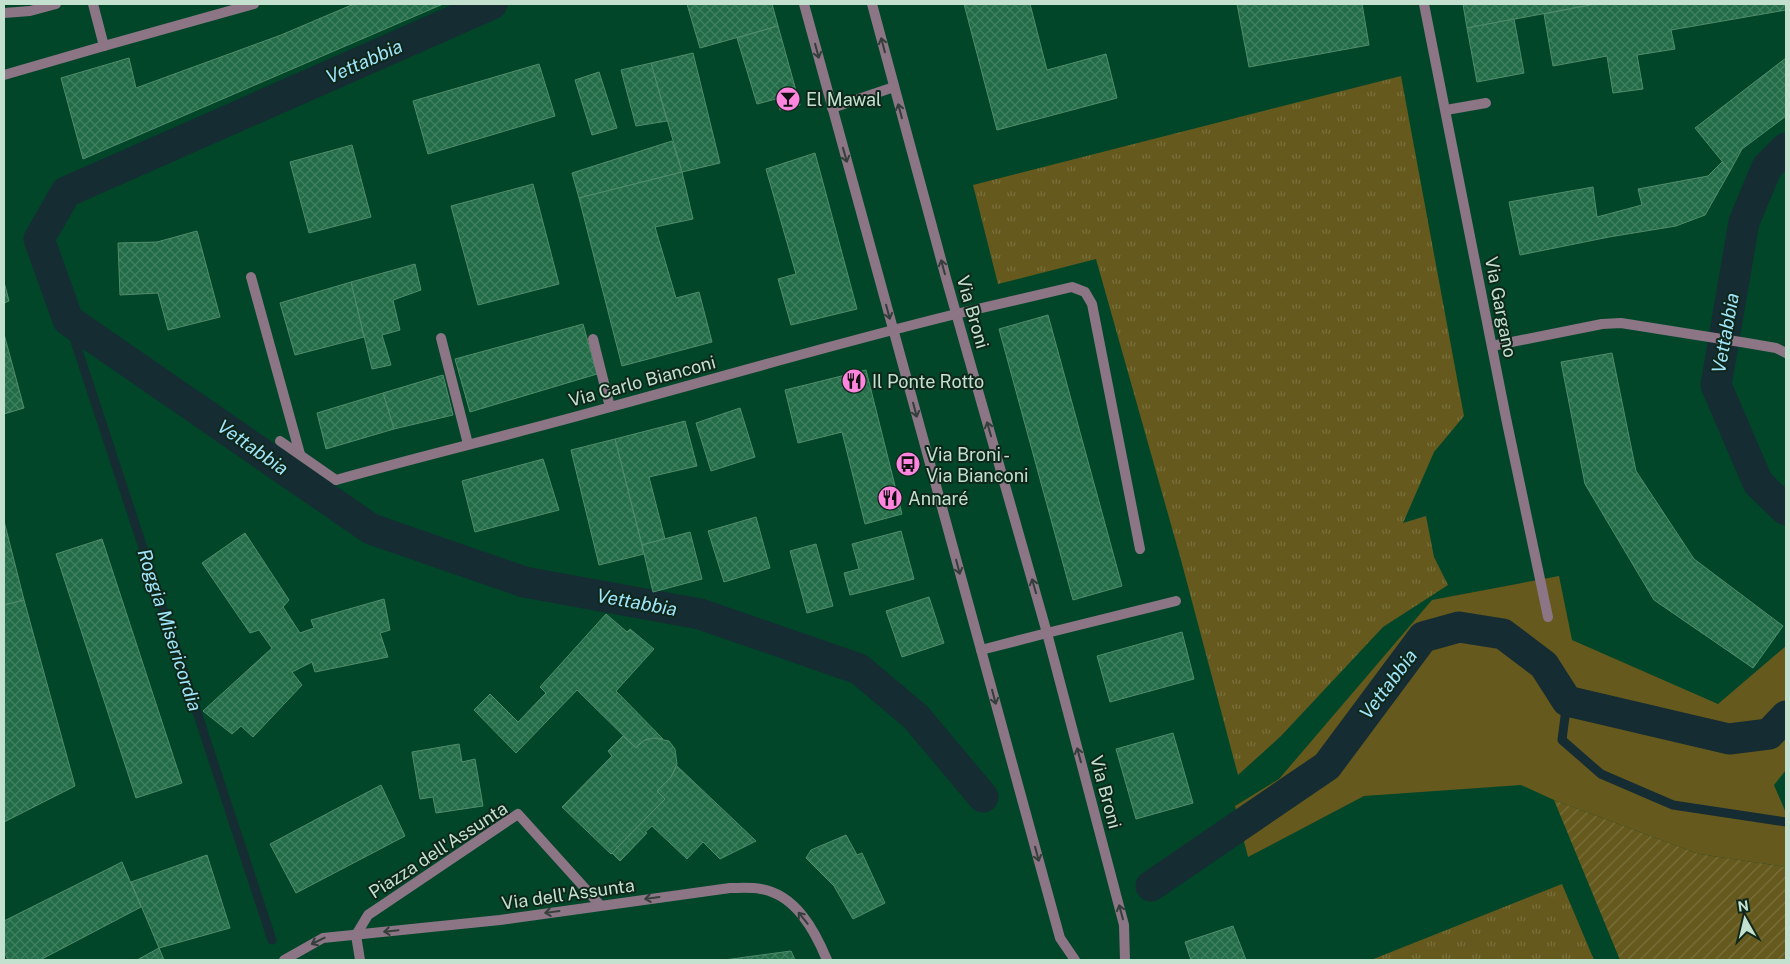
<svg xmlns="http://www.w3.org/2000/svg" width="1790" height="964" font-family="'Public Sans',sans-serif">
  <style>
    .grass { fill: #65591d }
    .park { fill: url(#park-tufts) }
    .garden { fill: url(#garden-furrows) }
    .lines { fill: none; stroke-linecap: round; stroke-linejoin: round }
    .stream { stroke: #152c32; stroke-width: 9 }
    .canal { stroke: #152c32; stroke-width: 31 }
    .building { fill: url(#building-cross-hatch); stroke: #518c6b }
    .service { stroke: #8c7585; stroke-width: 10 }
    .minor { stroke: #8c7585; stroke-width: 10 }
    .oneway { stroke: #343e3a }
    .labels { text-anchor: middle; dominant-baseline: central; stroke-width: 4; stroke-linejoin: round; paint-order: stroke }
    .poi-label { font-size: 18px; fill: #c4e1cf; stroke: #0e271a; text-anchor: start }
    .street-label { font-size: 18px; fill: #c4e1cf; stroke: #0e271a }
    .water-label { font-size: 19px; font-style: italic; fill: #a0e5fa; stroke: #0e271a }
  </style>
  <defs>
    <pattern id="park-tufts" width="24" height="20" patternUnits="userSpaceOnUse" patternTransform="scale(1.25)"><rect width="24" height="20" fill="#65591d"/><path d="M3 7l-1-3M5 7V3M7 7l1-3M15 17l-1-3M17 17v-4M19 17l1-3" fill="none" stroke="#79713d"/></pattern>
    <pattern id="garden-furrows" width="10" height="10" patternUnits="userSpaceOnUse" patternTransform="scale(1.25)"><rect width="10" height="10" fill="#65591d"/><path d="M-1 1l2-2M0 10L10 0M9 11l2-2" fill="none" stroke="#79713d"/></pattern>
    <pattern id="building-cross-hatch" width="8" height="8" patternUnits="userSpaceOnUse" patternTransform="scale(1.25)"><rect width="8" height="8" fill="#226c48"/><path d="M0 0l8 8M0 8l8-8" fill="none" stroke="#408161"/></pattern>
  </defs>
  <rect width="100%" height="100%" fill="#024629"/>
  <!-- grass -->
  <polygon class="grass" points="1559,576 1572,640 1718,704 1786,646 1786,770 1774,785 1786,813 1786,867 1699,854 1554,800 1521,785 1364,796 1248,857 1235,806 1279,779 1432,600"/>
  <!-- park -->
  <g class="park">
    <polygon points="1401,76 1464,416 1434,452 1403,523 1426,516 1434,557 1448,585 1383,627 1281,736 1238,775 1181,560 1096,259 998,284 973,185"/>
    <polygon points="1562,884 1594,960 1371,960"/>
  </g>
  <!-- garden -->
  <polygon class="garden" points="1554,800 1699,854 1786,867 1786,960 1620,960"/>
  <g class="lines">
    <!-- stream -->
    <g class="stream">
      <polyline points="68,320 272,940"/>
      <polyline points="1567,701 1562,740 1601,774 1673,805 1786,822"/>
    </g>
    <!-- canal -->
    <g class="canal">
      <polyline points="492,4 66,192 39,239 68,320 371,529 524,582 700,614 859,669 916,717 983,797"/>
      <polyline points="1786,148 1767,167 1744,222 1716,385 1758,483 1786,510"/>
      <polyline points="1151,886 1327,766 1423,637 1459,627 1503,634 1544,665 1567,701 1729,739 1769,734 1786,716"/>
    </g>
  </g>
  <!-- building -->
  <g class="building">
    <polygon points="354,4 443,4 83,159 61,78 129,58 136,88 281,35"/>
    <polygon points="687,4 772,4 778,26 700,48"/>
    <polygon points="964,4 1030,4 1047,70 1106,54 1117,98 997,130"/>
    <polygon points="1237,4 1362,4 1369,45 1249,67"/>
    <polygon points="1463,4 1595,4 1467,28"/>
    <polygon points="1595,4 1786,4 1786,10 1671,30 1675,49 1637,55 1643,89 1613,93 1607,56 1553,66 1544,14"/>
    <polygon points="1514,19 1524,73 1477,82 1467,28"/>
    <polygon points="778,26 800,105 780,110 776,99 757,104 737,38"/>
    <polygon points="693,53 720,163 682,172 651,63"/>
    <polygon points="1786,58 1786,116 1742,149 1730,171 1695,128"/>
    <polygon points="651,63 667,121 636,126 621,70"/>
    <polygon points="539,64 555,116 428,154 413,101"/>
    <polygon points="599,72 617,128 592,135 575,80"/>
    <polygon points="672,141 682,172 579,198 572,173"/>
    <polygon points="352,145 371,217 309,233 290,162"/>
    <polygon points="815,153 857,309 791,325 778,279 796,274 766,169"/>
    <polygon points="1722,162 1730,171 1705,215 1676,226 1609,237 1520,255 1509,202 1593,187 1597,217 1642,205 1638,189 1708,176"/>
    <polygon points="682,172 693,219 655,227 676,298 699,292 712,342 622,366 579,198"/>
    <polygon points="533,184 559,284 478,305 451,206"/>
    <polygon points="197,231 220,317 168,330 158,293 120,295 118,243 157,242"/>
    <polygon points="415,264 421,290 393,300 400,330 382,335 391,365 372,369 351,282"/>
    <polygon points="4,282 9,301 4,303"/>
    <polygon points="351,282 364,337 295,355 280,303"/>
    <polygon points="1048,315 1122,586 1073,600 999,329"/>
    <polygon points="583,324 597,374 470,412 455,359"/>
    <polygon points="4,334 24,408 4,414"/>
    <polygon points="1612,353 1636,471 1694,559 1783,626 1753,668 1654,600 1585,484 1561,362"/>
    <polygon points="866,370 902,514 865,524 842,432 798,443 785,390"/>
    <polygon points="443,375 453,415 394,429 383,393"/>
    <polygon points="383,393 394,429 326,449 317,413"/>
    <polygon points="740,408 755,457 711,471 696,423"/>
    <polygon points="685,421 697,466 649,477 665,539 642,545 615,439"/>
    <polygon points="615,439 644,554 599,565 571,450"/>
    <polygon points="543,459 559,510 475,532 462,481"/>
    <polygon points="756,517 770,568 724,582 708,531"/>
    <polygon points="4,521 24,600 4,605"/>
    <polygon points="901,531 914,579 850,595 844,573 859,569 852,544"/>
    <polygon points="690,532 702,579 653,592 642,545"/>
    <polygon points="245,533 289,600 283,607 300,633 314,628 311,620 384,599 390,630 380,633 388,657 315,672 312,662 292,672 302,685 253,737 241,726 232,734 203,711 272,648 259,630 250,633 202,563"/>
    <polygon points="102,539 182,783 136,798 56,554"/>
    <polygon points="816,544 833,606 807,613 790,551"/>
    <polygon points="929,597 944,643 902,657 886,611"/>
    <polygon points="24,600 75,786 4,822 4,605"/>
    <polygon points="606,614 627,632 630,629 654,649 616,691 663,739 657,738 647,739 639,744 636,748 577,690 516,753 474,710 490,694 518,722 546,693 540,687"/>
    <polygon points="1182,632 1194,679 1110,702 1097,656"/>
    <polygon points="1173,733 1193,803 1136,819 1116,749"/>
    <polygon points="623,736 636,748 643,741 653,738 669,741 675,749 677,764 671,777 657,791 665,799 611,854 562,807 612,756 608,751"/>
    <polygon points="459,744 462,762 475,759 483,806 436,813 433,797 420,799 412,752"/>
    <polygon points="677,766 756,841 720,859 703,842 687,859 652,826 645,832 647,833 620,861 612,853 665,799 657,791 671,777"/>
    <polygon points="381,785 405,836 296,893 270,844"/>
    <polygon points="846,835 857,855 862,853 885,903 853,919 834,886 806,858 811,850"/>
    <polygon points="207,855 230,928 159,948 131,882"/>
    <polygon points="122,862 141,907 40,960 8,960 4,952 4,921"/>
    <polygon points="1233,926 1246,960 1191,960 1185,942"/>
    <polygon points="159,948 164,960 137,960"/>
    <polygon points="791,951 795,960 724,960"/>
  </g>
  <g class="lines">
    <!-- service -->
    <g class="service">
      <polyline points="93,4 104,46 254,4"/>
      <polyline points="4,13 30,11 56,4"/>
      <polyline points="4,75 104,46"/>
      <polyline points="1446,110 1486,103"/>
      <polyline points="251,277 300,454"/>
      <polyline points="956,314 1072,287 1085,292 1092,304 1140,549"/>
      <polyline points="441,338 468,444"/>
      <polyline points="593,339 610,407"/>
      <polyline points="280,441 336,480"/>
      <polyline points="1047,633 1176,601"/>
    </g>
    <!-- minor -->
    <g class="minor">
      <polyline points="804,4 1060,938 1075,960"/>
      <polyline points="872,4 946,278 1047,633 1124,925 1125,960"/>
      <polyline points="1424,4 1506,418 1548,617"/>
      <polyline points="832,108 894,87"/>
      <polyline points="1492,346 1602,324 1621,323 1747,343 1776,348 1786,353"/>
      <path d="M336,480C429,454 522,432 614,406C728,375 842,342 956,314"/>
      <polyline points="981,650 1047,633"/>
      <polyline points="356,935 368,915 518,814 600,905"/>
      <polyline points="356,935 360,960"/>
      <path d="M284,960L323,938L500,920L730,888C740,888 751,887 761,889C796,895 815,931 827,960"/>
    </g>
  </g>
  <!-- one-way arrows -->
  <defs><path id="oneway-shaft" d="M-6 0H5M1.5-3L5.5 0L1.5 3" fill="none" stroke-width="1.6" stroke-linecap="round" stroke-linejoin="round" transform="scale(1.25)"/></defs>
  <g class="oneway">
    <use href="#oneway-shaft" transform="translate(883 45) rotate(-105)"/>
    <use href="#oneway-shaft" transform="translate(817 51) rotate(75)"/>
    <use href="#oneway-shaft" transform="translate(900 111) rotate(-105)"/>
    <use href="#oneway-shaft" transform="translate(845 155) rotate(74)"/>
    <use href="#oneway-shaft" transform="translate(943 267) rotate(-105)"/>
    <use href="#oneway-shaft" transform="translate(888 312) rotate(75)"/>
    <use href="#oneway-shaft" transform="translate(915 410) rotate(75)"/>
    <use href="#oneway-shaft" transform="translate(989 429) rotate(-106)"/>
    <use href="#oneway-shaft" transform="translate(958 567) rotate(75)"/>
    <use href="#oneway-shaft" transform="translate(1034 586) rotate(-106)"/>
    <use href="#oneway-shaft" transform="translate(994 697) rotate(75)"/>
    <use href="#oneway-shaft" transform="translate(1079 755) rotate(-105)"/>
    <use href="#oneway-shaft" transform="translate(1037 854) rotate(75)"/>
    <use href="#oneway-shaft" transform="translate(652 898) rotate(172)"/>
    <use href="#oneway-shaft" transform="translate(552 912) rotate(172)"/>
    <use href="#oneway-shaft" transform="translate(1121 912) rotate(-105)"/>
    <use href="#oneway-shaft" transform="translate(803 918) rotate(-129)"/>
    <use href="#oneway-shaft" transform="translate(391 931) rotate(174)"/>
    <use href="#oneway-shaft" transform="translate(318 941) rotate(154)"/>
  </g>
  <!-- icons -->
  <defs>
    <symbol id="bar-disc" viewBox="-11 -11 22 22"><circle r="9.5" fill="#ff85df" stroke="#0e271a"/><path d="M-6-5H6L.8 .8V4.5H3.5V6h-7V4.5H-.8V.8Z" fill="#111"/></symbol>
    <symbol id="restaurant-disc" viewBox="-11 -11 22 22"><circle r="9.5" fill="#ff85df" stroke="#0e271a"/><path d="M-5-6h1v4h1v-4h1v4h1v-4h1v5L-1.5 .5V6h-2V.5L-5-1ZM5-6V6H3V1.5H1.5Q1.5-4 5-6Z" fill="#111"/></symbol>
    <symbol id="bus-disc" viewBox="-11 -11 22 22"><circle r="9.5" fill="#ff85df" stroke="#0e271a"/><path d="M-5-6H5V4H4V6H2V4H-2V6H-4V4H-5ZM-3.5-4V0h7V-4ZM-3.5 1.2v1.5H-2V1.2ZM2 1.2v1.5H3.5V1.2Z" fill="#111"/></symbol>
  </defs>
  <g fill-rule="evenodd">
    <use href="#bar-disc" x="774" y="85" width="28" height="28"/>
    <use href="#restaurant-disc" x="840" y="367" width="28" height="28"/>
    <use href="#bus-disc" x="894" y="450" width="28" height="28"/>
    <use href="#restaurant-disc" x="876" y="484" width="28" height="28"/>
  </g>
  <g class="labels">
    <!-- poi labels -->
    <g class="poi-label">
      <text x="806" y="99">El Mawal</text>
      <text x="872" y="381">Il Ponte Rotto</text>
      <text x="926" y="454">Via Broni -<tspan x="926" dy="21">Via Bianconi</tspan></text>
      <text x="908" y="498">Annaré</text>
    </g>
    <!-- street labels -->
    <g class="street-label">
      <text transform="translate(1501 307) rotate(79)">Via Gargano</text>
      <text transform="translate(973 312) rotate(74)">Via Broni</text>
      <text transform="translate(642 381) rotate(-15)">Via Carlo Bianconi</text>
      <text transform="translate(1106 792) rotate(75)">Via Broni</text>
      <text transform="translate(438 850) rotate(-33)">Piazza dell'Assunta</text>
      <text transform="translate(568 894) rotate(-8)">Via dell'Assunta</text>
    </g>
    <!-- water labels -->
    <g class="water-label">
      <text transform="translate(364 61) rotate(-24)">Vettabbia</text>
      <text transform="translate(1725 333) rotate(-80)">Vettabbia</text>
      <text transform="translate(253 447) rotate(35)">Vettabbia</text>
      <text transform="translate(637 602) rotate(10)">Vettabbia</text>
      <text transform="translate(170 630) rotate(72)">Roggia Misericordia</text>
      <text transform="translate(1388 684) rotate(-53)">Vettabbia</text>
    </g>
  </g>
  <!-- border -->
  <rect width="1790" height="964" fill="none" stroke="#c4e1cf" stroke-width="10"/>
  <!-- north arrow -->
  <g transform="translate(1745 919) rotate(352)" stroke="#0e271a" stroke-width="4" paint-order="stroke">
  <path d="M0-4L9 19L0 12L-9 19Z" fill="#c4e1cf"/>
  <text y="-8" font-size="14" font-weight="bold" text-anchor="middle" fill="#c4e1cf">N</text>
  </g>
</svg>
